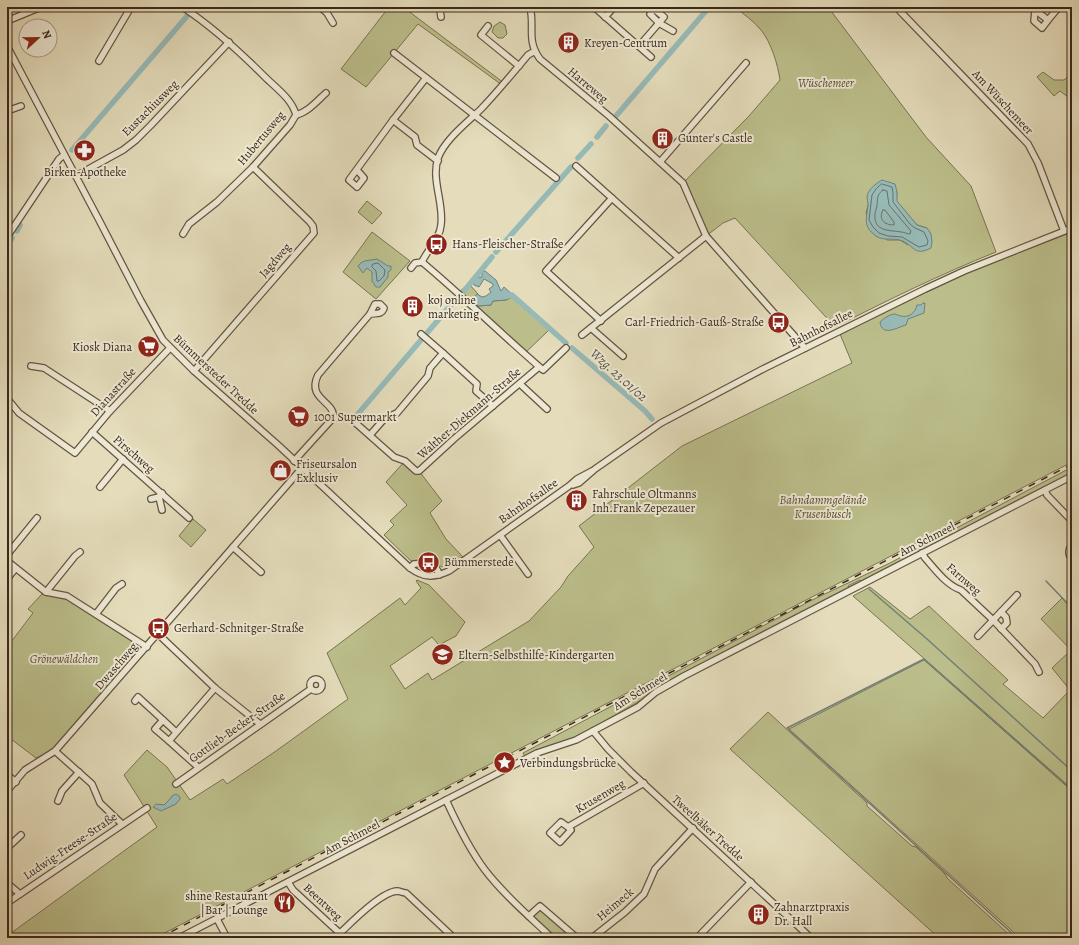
<svg xmlns="http://www.w3.org/2000/svg" width="1079" height="945" font-family="Alegreya,serif">
  <style>
    .green { fill: #bbbe8b; stroke: #7a7352; fill-rule: evenodd }
    .water { fill: #97bab7; stroke: #728078 }
    .lines { fill: none; stroke-linecap: round; stroke-linejoin: round }
    .shore { stroke: #687168; stroke-width: 1 }
    .stream { stroke: #728078; stroke-width: 1.5 }
    .canal { stroke: #97bab7; stroke-width: 5.5 }
    .street-casing { stroke: #645542; stroke-width: 8 }
    .street { stroke: #ede8d3; stroke-width: 5.5 }
    .rail { stroke: #3a281a; stroke-width: 1.5; stroke-dasharray: 7 7; stroke-linecap: butt }
    .labels { text-anchor: middle; dominant-baseline: central; stroke-width: 4; stroke-linejoin: round; paint-order: stroke }
    .poi-label { font-size: 12px; fill: #3a281a; stroke: #ede8d3; text-anchor: start }
    .park-label { font-size: 12px; font-style: italic; fill: #5a4e36; stroke: #ede8d3 }
    .street-label { font-size: 12px; fill: #3a281a; stroke: #ede8d3 }
    .water-label { font-size: 13px; font-style: italic; fill: #514c41; stroke: #ede8d3 }
  </style>
  <rect width="100%" height="100%" fill="#e4dcbb"/>
  <filter id="stains"><feTurbulence type="fractalNoise" baseFrequency=".005" numOctaves="4"/><feColorMatrix values="0 0 0 0 .2 0 0 0 0 .09 0 0 0 0 .02 0 0 0 .5 -.17"/></filter>
  <radialGradient id="worn" r=".72"><stop offset=".6" stop-color="#630" stop-opacity="0"/><stop offset="1" stop-color="#630" stop-opacity=".3"/></radialGradient>
  <!-- green -->
  <g class="green">
    <polygon points="389,7 403,7 504,83 502,85 418,24 366,87 341,69"/>
    <path d="M735,7H828L926,137L971,186L996,252C941,274 888,300 835,327L735,218L723,223L706,236L683,183L749,116L780,80C778,65 771,42 761,30C754,21 743,14 735,7ZM897,192L896,201L917,225L927,228L908,245L900,240H887L866,214L868,205Z"/>
    <polygon points="500,22 505,25 507,34 503,38 498,38 492,32 494,26"/>
    <polygon points="1043,72 1054,80 1064,80 1072,73 1072,78 1067,83 1072,100 1060,91 1054,96 1037,77"/>
    <polygon points="367,201 382,213 372,224 358,212"/>
    <polygon points="372,232 410,261 376,299 343,272"/>
    <polygon points="1072,232 1072,462 155,938 7,938 7,936 157,827 124,775 147,750 167,767 190,800 223,779 227,784 276,751 348,699 327,653 400,598 405,605 421,588 416,581 417,580 429,585 465,622 456,636 439,645 432,637 390,666 405,689 428,673 432,680 529,621 561,587 568,576 594,547 579,526 682,446 852,363 840,334 966,273"/>
    <polygon points="469,284 478,294 478,306 491,305 493,301 506,300 514,296 549,330 524,354 460,291"/>
    <path d="M405,461L419,471L442,501L430,513L446,539L463,557L442,567C433,560 423,561 411,561L384,535L394,525L390,521L407,505L386,482Z"/>
    <polygon points="1072,467 1072,473 862,582 860,580 848,586 849,588 660,686 638,702 573,739 548,746 525,757 523,753 810,601 890,563"/>
    <polygon points="193,519 206,530 191,547 179,536"/>
    <polygon points="870,587 910,619 929,606 1008,680 1003,684 1043,718 1070,690 1052,668 1071,650 1041,619 1062,598 1072,609 1072,789 853,596"/>
    <polygon points="42,594 67,599 144,647 55,750 36,758 7,736 7,640 11,642 33,613 28,609"/>
    <polygon points="924,660 1072,791 1072,938 1020,938 789,729"/>
    <polygon points="768,712 867,803 867,806 912,846 916,847 945,874 947,878 1013,938 939,938 730,749"/>
    <polygon points="540,909 572,938 556,938 533,916"/>
  </g>
  <!-- water -->
  <g class="water">
    <path d="M882,180L895,184L897,192V201L917,225L927,228L931,234L932,242L931,248C913,257 915,245 900,240C892,238 883,241 876,236C862,226 867,218 868,205C868,201 866,197 868,193C871,187 877,183 882,180Z"/>
    <path d="M377,259L388,266H391V270L388,272V277L380,287H376L372,281V272L367,268L363,273L358,266C363,259 369,261 377,259Z"/>
    <polygon points="485,271 496,280 501,291 504,287 514,296 506,300 493,301 491,305 478,306 475,302 475,296 477,294 482,297 486,296 491,292 489,289 493,286 493,284 484,279 479,287 474,285 473,281 475,281 475,278 482,277 482,272"/>
    <path d="M923,303H925L924,313L908,319L906,325C896,328 882,337 880,322C883,319 890,314 895,314C896,314 899,316 901,316C909,318 915,313 917,305H921Z"/>
    <polygon points="176,794 180,797 180,799 176,804 161,811 153,807 156,804 164,805 170,799 172,796"/>
  </g>
  <g class="lines">
    <!-- shore -->
    <g class="shore">
      <polygon points="882,184 892,187 893,193 893,202 910,224 915,228 924,232 928,241 927,245 919,247 902,237 888,236 879,233 873,227 869,220 872,195 876,189"/>
      <path d="M883,190L887,191L889,205L911,231L910,234C907,234 904,232 901,232C891,230 877,232 875,219C874,215 876,210 877,206C878,199 876,195 883,190Z"/>
      <path d="M883,210H885L894,222V225C884,225 878,219 883,210Z"/>
      <polygon points="373,264 378,263 385,270 384,276 379,281 377,281 376,271 372,267"/>
    </g>
    <!-- stream -->
    <g class="stream">
      <polyline points="1046,581 1072,608"/>
      <polyline points="869,589 927,639 1072,771"/>
      <polyline points="1017,938 787,728 924,659 1072,790"/>
    </g>
    <!-- canal -->
    <g class="canal">
      <polyline points="192,10 195,7"/>
      <polyline points="616,116 705,12"/>
      <polyline points="597,137 606,126"/>
      <polyline points="72,150 188,15"/>
      <polyline points="578,158 591,144"/>
      <polyline points="17,231 20,225"/>
      <polyline points="9,242 12,238"/>
      <polyline points="496,252 571,167"/>
      <polyline points="464,291 492,257"/>
      <polyline points="507,296 512,295 566,343"/>
      <polyline points="427,333 457,298"/>
      <polyline points="572,348 645,411 652,419"/>
      <polyline points="357,415 421,340"/>
    </g>
    <defs>
      <g id="street">
        <polyline points="320,7 327,13 333,23"/>
        <path d="M530,7C535,27 526,40 540,59L609,116L683,183L706,236L805,348"/>
        <polyline points="594,7 651,57"/>
        <polyline points="896,7 1028,144 1038,163 1064,231"/>
        <polyline points="1031,7 1048,20 1059,7"/>
        <polygon points="654,9 664,17 659,23 650,14"/>
        <polyline points="1035,10 1034,21 1042,28 1048,20"/>
        <polyline points="441,17 440,10 442,7"/>
        <polyline points="605,17 614,7"/>
        <polyline points="7,21 41,7"/>
        <polyline points="488,26 481,35 519,66"/>
        <path d="M7,46L99,220L141,301L163,340L194,371L278,445L410,568C424,578 433,578 449,571L569,486L577,479L592,471"/>
        <polyline points="639,46 659,23 673,31"/>
        <polyline points="394,53 556,178"/>
        <polyline points="99,61 131,7"/>
        <polyline points="7,111 21,106"/>
        <path d="M296,115C308,112 317,101 326,93"/>
        <polyline points="393,120 415,137 417,145 438,161"/>
        <polyline points="660,162 746,63"/>
        <polyline points="576,166 679,258"/>
        <polyline points="357,170 364,178 357,187 349,180 393,120 426,78"/>
        <polyline points="76,176 123,150 136,140 151,125 229,42"/>
        <path d="M183,234L189,224L217,202L253,167L290,125L296,115C292,99 276,88 265,77C240,52 214,28 184,8"/>
        <polyline points="7,237 59,159 64,155"/>
        <path d="M422,262C464,297 502,335 543,370L566,348"/>
        <path d="M411,268L415,263L422,262C427,250 440,239 441,225C444,203 431,180 438,158C445,139 468,122 482,108C498,91 513,73 528,55L535,51"/>
        <polyline points="601,321 546,271 612,198"/>
        <polyline points="591,328 623,356"/>
        <polyline points="582,335 706,236"/>
        <polyline points="443,353 477,384 476,391 493,406"/>
        <polyline points="31,366 44,368 110,411"/>
        <polyline points="194,371 314,233 313,226 309,221 253,167"/>
        <polyline points="520,384 547,409"/>
        <polyline points="10,402 19,413 75,453 110,411 170,348"/>
        <polyline points="333,418 350,418 394,457 405,461 416,471 419,471 455,438 539,367"/>
        <polyline points="92,432 189,518"/>
        <polyline points="370,435 385,418 397,413 428,376 430,368 443,353 421,334"/>
        <path d="M294,461L333,418C336,401 306,400 318,375L370,314L375,304H380L384,308C382,315 376,313 370,314"/>
        <polyline points="573,485 579,483 595,469 661,423 763,369 925,289 964,271 1072,228"/>
        <polyline points="100,487 123,459"/>
        <polyline points="1045,490 1047,495 1072,521"/>
        <polyline points="159,497 162,510"/>
        <polyline points="151,499 159,497 162,493"/>
        <polyline points="500,535 528,574"/>
        <path d="M1072,545C1068,549 1068,555 1072,559"/>
        <polyline points="233,547 261,572"/>
        <path d="M922,553L925,558C935,569 946,585 961,590L993,620L1035,664L1039,672"/>
        <polyline points="7,555 37,518"/>
        <polyline points="7,561 46,592 67,596 147,647"/>
        <path d="M410,568L414,564C427,563 436,561 439,575"/>
        <polyline points="7,579 15,569"/>
        <polyline points="46,592 75,556 80,552"/>
        <polyline points="1001,612 1006,617 1007,623 1001,629"/>
        <polyline points="96,614 116,588 122,584"/>
        <polyline points="158,634 215,688 260,724"/>
        <polyline points="978,636 1017,595"/>
        <circle cx="316" cy="685" r="6"/>
        <polyline points="135,701 138,697 163,720"/>
        <polyline points="593,731 608,749 631,772 811,938"/>
        <polyline points="176,732 163,720 155,729 169,741 215,688"/>
        <polyline points="169,741 198,767"/>
        <polyline points="55,751 92,784 100,803 122,824"/>
        <polyline points="7,775 16,782"/>
        <polyline points="176,784 311,689"/>
        <polyline points="7,791 25,770 55,751 302,468"/>
        <path d="M446,800C457,824 469,849 485,870C504,895 529,916 552,938"/>
        <polyline points="58,801 62,791 79,772"/>
        <polyline points="568,827 571,830 560,842 550,833 561,822 568,827 644,783"/>
        <polyline points="7,848 21,835"/>
        <polyline points="288,882 293,890 345,938"/>
        <polyline points="7,883 20,894"/>
        <polyline points="7,903 147,808"/>
        <polyline points="529,916 540,906 577,938"/>
        <polyline points="217,919 227,938"/>
        <path d="M340,933C352,922 381,892 397,891C400,891 403,893 406,893L454,938"/>
        <polyline points="179,938 537,753 576,740 638,707 656,692 684,676 1072,476"/>
        <polyline points="592,938 625,912 644,894 655,869 693,828"/>
        <polyline points="697,938 751,882"/>
      </g>
    </defs>
    <!-- street casing -->
    <use href="#street" class="street-casing"/>
    <!-- street -->
    <use href="#street" class="street"/>
    <!-- rail -->
    <polyline class="rail" points="159,938 1072,464"/>
  </g>
  <!-- icons -->
  <defs>
    <symbol id="building-disc" viewBox="-11 -11 22 22"><circle r="9.5" fill="#8f2418" stroke="#ede8d3"/><path d="M-4-6H4V6H1V3H-1V6H-4ZM-2.5-4.3h1.7v1.8h-1.7ZM.8-4.3h1.7v1.8H.8ZM-2.5-1h1.7V.8h-1.7ZM.8-1h1.7V.8H.8Z" fill="#fff"/></symbol>
    <symbol id="pharmacy-disc" viewBox="-11 -11 22 22"><circle r="9.5" fill="#8f2418" stroke="#ede8d3"/><path d="M-2-6h4v4h4v4h-4v4h-4v-4h-4v-4h4Z" fill="#fff"/></symbol>
    <symbol id="bus-disc" viewBox="-11 -11 22 22"><circle r="9.5" fill="#8f2418" stroke="#ede8d3"/><path d="M-5-6H5V4H4V6H2V4H-2V6H-4V4H-5ZM-3.5-4V0h7V-4ZM-3.5 1.2v1.5H-2V1.2ZM2 1.2v1.5H3.5V1.2Z" fill="#fff"/></symbol>
    <symbol id="supermarket-disc" viewBox="-11 -11 22 22"><circle r="9.5" fill="#8f2418" stroke="#ede8d3"/><path d="M-6-5.5h2.5l.6 2H6L4.5 2H-2.5L-4.4-4H-6ZM-1.5 3.2a1.3 1.3 0 1 0 .1 0ZM3 3.2a1.3 1.3 0 1 0 .1 0Z" fill="#fff"/></symbol>
    <symbol id="shop-disc" viewBox="-11 -11 22 22"><circle r="9.5" fill="#8f2418" stroke="#ede8d3"/><path d="M-5-2.5h2.3a2.7 3.5 0 0 1 5.4 0H5L5.5 6h-11ZM-1.5-2.5h3a1.5 2.3 0 0 0-3 0Z" fill="#fff"/></symbol>
    <symbol id="school-disc" viewBox="-11 -11 22 22"><circle r="9.5" fill="#8f2418" stroke="#ede8d3"/><path d="M0-5L7-2L0 1L-7-2ZM-4 1L0 2.5L4 1V4Q0 6-4 4Z" fill="#fff"/></symbol>
    <symbol id="sight-disc" viewBox="-11 -11 22 22"><circle r="9.5" fill="#8f2418" stroke="#ede8d3"/><path d="M0-6L1.8-2.2L6-1.7L2.9 1.2L3.7 5.4L0 3.3L-3.7 5.4L-2.9 1.2L-6-1.7L-1.8-2.2Z" fill="#fff"/></symbol>
    <symbol id="restaurant-disc" viewBox="-11 -11 22 22"><circle r="9.5" fill="#8f2418" stroke="#ede8d3"/><path d="M-5-6h1v4h1v-4h1v4h1v-4h1v5L-1.5 .5V6h-2V.5L-5-1ZM5-6V6H3V1.5H1.5Q1.5-4 5-6Z" fill="#fff"/></symbol>
  </defs>
  <g fill-rule="evenodd">
    <use href="#building-disc" x="556" y="30" width="25" height="25"/>
    <use href="#building-disc" x="650" y="126" width="25" height="25"/>
    <use href="#pharmacy-disc" x="72" y="138" width="25" height="25"/>
    <use href="#bus-disc" x="424" y="232" width="25" height="25"/>
    <use href="#building-disc" x="400" y="294" width="25" height="25"/>
    <use href="#bus-disc" x="766" y="310" width="25" height="25"/>
    <use href="#supermarket-disc" x="136" y="334" width="25" height="25"/>
    <use href="#supermarket-disc" x="286" y="404" width="25" height="25"/>
    <use href="#shop-disc" x="268" y="458" width="25" height="25"/>
    <use href="#building-disc" x="564" y="488" width="25" height="25"/>
    <use href="#bus-disc" x="416" y="550" width="25" height="25"/>
    <use href="#bus-disc" x="146" y="616" width="25" height="25"/>
    <use href="#school-disc" x="430" y="642" width="25" height="25"/>
    <use href="#sight-disc" x="492" y="750" width="25" height="25"/>
    <use href="#restaurant-disc" x="272" y="890" width="25" height="25"/>
    <use href="#building-disc" x="746" y="902" width="25" height="25"/>
  </g>
  <g class="labels">
    <!-- poi labels -->
    <g class="poi-label">
      <text x="584" y="43">Kreyen-Centrum</text>
      <text x="678" y="138">Gunter's Castle</text>
      <text x="85" y="172" text-anchor="middle">Birken-Apotheke</text>
      <text x="452" y="244">Hans-Fleischer-Straße</text>
      <text x="428" y="300">koj online<tspan x="428" dy="14">marketing</tspan></text>
      <text x="764" y="322" text-anchor="end">Carl-Friedrich-Gauß-Straße</text>
      <text x="132" y="347" text-anchor="end">Kiosk Diana</text>
      <text x="314" y="417">1001 Supermarkt</text>
      <text x="296" y="464">Friseursalon<tspan x="296" dy="14">Exklusiv</tspan></text>
      <text x="592" y="494">Fahrschule Oltmanns<tspan x="592" dy="14">Inh.Frank Zepezauer</tspan></text>
      <text x="444" y="562">Bümmerstede</text>
      <text x="174" y="628">Gerhard-Schnitger-Straße</text>
      <text x="458" y="655">Eltern-Selbsthilfe-Kindergarten</text>
      <text x="520" y="763">Verbindungsbrücke</text>
      <text x="268" y="896" text-anchor="end">shine Restaurant<tspan x="268" dy="14">|Bar | Lounge</tspan></text>
      <text x="774" y="907">Zahnarztpraxis<tspan x="774" dy="14">Dr. Hall</tspan></text>
    </g>
    <!-- park labels -->
    <g class="park-label">
      <text x="826" y="83">Wüschemeer</text>
      <text x="823" y="500">Bahndammgelände<tspan x="823" dy="14">Krusenbusch</tspan></text>
      <text x="64" y="659">Grönewäldchen</text>
    </g>
    <!-- street labels -->
    <g class="street-label">
      <text transform="translate(588 85) rotate(40)">Harreweg</text>
      <text transform="translate(1003 102) rotate(47)">Am Wüschemeer</text>
      <text transform="translate(150 108) rotate(-45)">Eustachiusweg</text>
      <text transform="translate(261 138) rotate(-50)">Hubertusweg</text>
      <text transform="translate(275 260) rotate(-49)">Jagdweg</text>
      <text transform="translate(821 328) rotate(-27)">Bahnhofsallee</text>
      <text transform="translate(216 374) rotate(43)">Bümmersteder Tredde</text>
      <text transform="translate(113 392) rotate(-48)">Dianastraße</text>
      <text transform="translate(469 413) rotate(-41)">Walther-Diekmann-Straße</text>
      <text transform="translate(134 454) rotate(41)">Pirschweg</text>
      <text transform="translate(528 501) rotate(-35)">Bahnhofsallee</text>
      <text transform="translate(927 539) rotate(-27)">Am Schmeel</text>
      <text transform="translate(964 579) rotate(41)">Farnweg</text>
      <text transform="translate(116 666) rotate(-49)">Dwaschweg</text>
      <text transform="translate(640 691) rotate(-32)">Am Schmeel</text>
      <text transform="translate(237 727) rotate(-35)">Gottlieb-Becker-Straße</text>
      <text transform="translate(600 796) rotate(-30)">Krusenweg</text>
      <text transform="translate(708 828) rotate(42)">Tweelbäker Tredde</text>
      <text transform="translate(352 837) rotate(-28)">Am Schmeel</text>
      <text transform="translate(70 846) rotate(-34)">Ludwig-Freese-Straße</text>
      <text transform="translate(323 902) rotate(43)">Beentweg</text>
      <text transform="translate(615 904) rotate(-40)">Heimeck</text>
    </g>
    <!-- water labels -->
    <g class="water-label">
      <text transform="translate(619 375) rotate(42)">Wzg. 23.01/02</text>
    </g>
  </g>
  <!-- margin -->
  <rect width="1079" height="945" fill="none" stroke="#e4dcbb" stroke-width="24"/>
  <rect x="8" y="8" width="1063" height="929" fill="none" stroke="#3a281a" stroke-width="2"/>
  <rect x="12" y="12" width="1055" height="921" fill="none" stroke="#3a281a"/>
  <!-- north arrow -->
  <g transform="translate(38 38) rotate(68)"><circle r="19" fill="#ede8d3" stroke="#a59b89"/>
  <path d="M0-3L7 15L0 10L-7 15Z" fill="#8f2418"/>
  <text y="-6" font-size="11" font-weight="bold" text-anchor="middle" fill="#3a281a">N</text>
  </g>
  <rect width="100%" height="100%" filter="url(#stains)"/>
  <rect width="100%" height="100%" fill="url(#worn)"/>
</svg>
